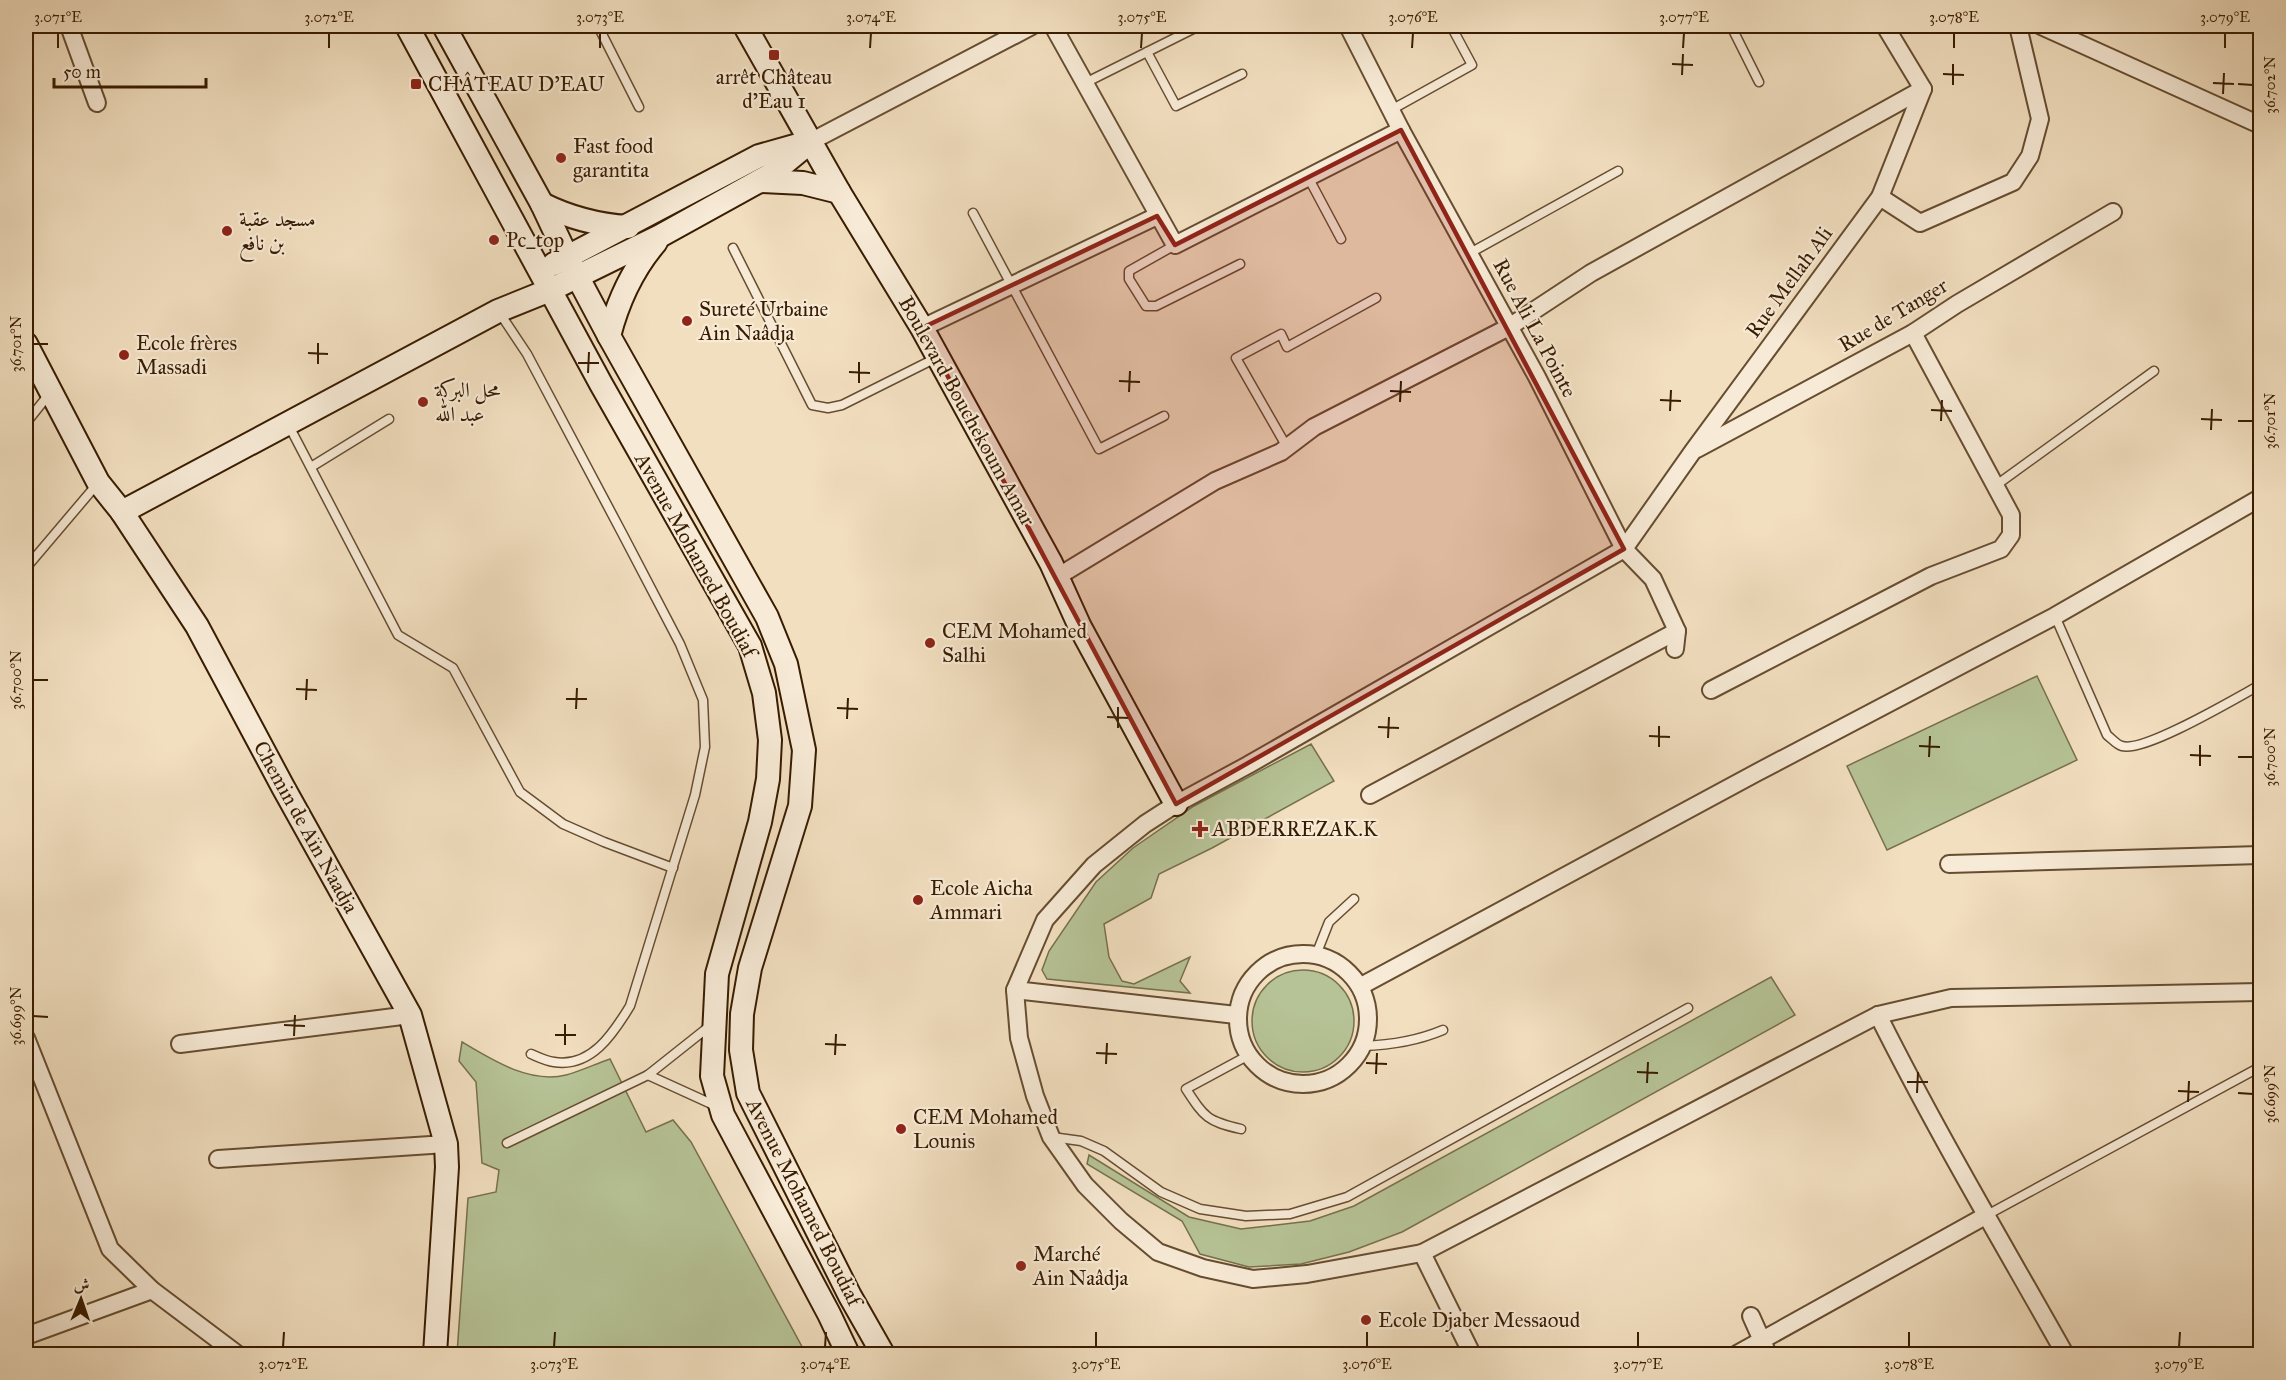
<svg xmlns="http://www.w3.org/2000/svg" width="2286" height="1380" font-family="'IM FELL Great Primer',Amiri,serif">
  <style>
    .green { fill: #b6c396; stroke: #77704b; stroke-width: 1.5 }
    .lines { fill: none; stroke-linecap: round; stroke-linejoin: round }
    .lane-casing { stroke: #664d30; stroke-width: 11 }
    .street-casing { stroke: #664d30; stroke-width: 20 }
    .secondary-casing { stroke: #381c00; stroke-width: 26 }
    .lane { stroke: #f7ead6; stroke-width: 8 }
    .street { stroke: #f7ead6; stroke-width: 16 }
    .secondary { stroke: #f7ead6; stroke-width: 22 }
    .marked { fill: #8f2418; fill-opacity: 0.2; stroke: #8f2418; stroke-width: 4.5; stroke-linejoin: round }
    .ticks { fill: none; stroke: #381c00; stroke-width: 2 }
    .poi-dot { fill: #8f2418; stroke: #f7ead6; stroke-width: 2 }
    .labels { text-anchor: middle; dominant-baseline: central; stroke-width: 4.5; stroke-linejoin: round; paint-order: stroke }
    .poi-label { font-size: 21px; fill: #381c00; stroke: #f7ead6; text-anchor: start }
    .street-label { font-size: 21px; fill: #381c00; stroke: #f7ead6 }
    .neatline { fill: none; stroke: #381c00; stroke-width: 2 }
    .ticks-label { font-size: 15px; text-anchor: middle; fill: #381c00 }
  </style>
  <rect width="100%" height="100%" fill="#f2dfc0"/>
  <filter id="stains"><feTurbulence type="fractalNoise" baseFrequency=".00333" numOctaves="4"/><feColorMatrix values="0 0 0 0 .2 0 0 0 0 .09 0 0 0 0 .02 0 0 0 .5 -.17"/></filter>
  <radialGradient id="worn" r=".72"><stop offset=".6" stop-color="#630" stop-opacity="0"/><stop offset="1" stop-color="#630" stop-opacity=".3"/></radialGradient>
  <!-- green -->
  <g class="green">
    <polygon points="2037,676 2077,760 1887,850 1847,766"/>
    <polygon points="1311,744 1334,781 1212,848 1159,874 1151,898 1104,924 1109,957 1122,981 1134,984 1190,957 1180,981 1190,993 1047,979 1042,970 1049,951 1096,882 1133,848 1194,806"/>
    <circle cx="1303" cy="1021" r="51"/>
    <polygon points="1771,977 1795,1015 1402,1232 1349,1252 1301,1264 1249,1267 1200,1254 1182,1221 1087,1164 1089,1155 1189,1217 1241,1229 1310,1221 1354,1206"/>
    <path d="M462,1042C492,1060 530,1084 566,1075C581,1071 595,1064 610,1059L646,1132L673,1120L691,1142L806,1354H457L468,1198L496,1192L499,1170L482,1163L476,1082L459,1061Z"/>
  </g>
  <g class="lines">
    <defs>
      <g id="lane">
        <polyline points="598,26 639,107"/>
        <polyline points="1731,26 1759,82"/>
        <polyline points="1147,52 1176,106 1242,74"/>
        <polyline points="1085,83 1199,26"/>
        <polyline points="1391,110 1472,65 1451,26"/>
        <polyline points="1308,177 1341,239"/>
        <polyline points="973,213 1099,449 1164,416"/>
        <polyline points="1175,245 1129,271 1129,279 1146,306 1156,306 1240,264"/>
        <polyline points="733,248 812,405 828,408 842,405 936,358"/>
        <polyline points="1470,253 1618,171"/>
        <path d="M499,312L527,354L622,533L680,644L703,700L705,747L695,795L630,1006C613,1034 591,1068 554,1062C546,1061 538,1057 531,1054"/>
        <polyline points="26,423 50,393"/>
        <polyline points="288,424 398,635 453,668 520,792 563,824 604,842 673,868"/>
        <polyline points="1288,449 1236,358 1281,334 1287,347 1376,298"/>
        <polyline points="311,467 389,419"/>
        <polyline points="1995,486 2154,371"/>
        <polyline points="26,568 98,483"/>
        <path d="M2055,616L2107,735C2111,738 2117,745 2122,746C2144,753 2236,698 2260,685"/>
        <polyline points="1316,955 1329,922 1354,899"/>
        <path d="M1363,1046C1392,1045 1417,1041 1443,1030"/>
        <polyline points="648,1075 716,1106"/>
        <path d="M1241,1129C1207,1121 1205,1118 1186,1089L1249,1055"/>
        <polyline points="1052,1137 1081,1141 1104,1151 1161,1192 1200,1209 1246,1216 1290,1214 1347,1197 1688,1008"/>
        <polyline points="507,1143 648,1075 711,1025"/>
        <polyline points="1987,1215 2260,1067"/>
      </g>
      <g id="street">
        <polyline points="69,26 97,103"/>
        <polyline points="1053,26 1175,245 1401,130"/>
        <polyline points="1348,26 1401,130 1537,377 1624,549 1653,579 1677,631 1675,649"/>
        <polyline points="1885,26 1923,89 1880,197 1693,451 1624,549 1248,765 1176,804 1145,824 1094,865 1045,920 1015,990 1019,1038 1035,1096 1051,1137 1085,1185 1121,1221 1158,1252 1203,1268 1253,1279 1307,1274 1422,1253 1878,1015 1951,998 2260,992"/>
        <polyline points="2041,26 2260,125"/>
        <polyline points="810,142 1032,26"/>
        <polyline points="1880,197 1920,223 2013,182 2030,156 2040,119 2018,26"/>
        <polyline points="922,328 1157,216"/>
        <polyline points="1697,449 1913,333 1957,304 2113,212"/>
        <polyline points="1057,577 1215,481 1281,452 1314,427 1509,327 1591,273 1923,89"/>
        <polyline points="1711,690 1931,576 2001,549 2011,535 2011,515 1913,333"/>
        <polyline points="1370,795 1677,631"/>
        <polyline points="1949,864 2260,855"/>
        <circle cx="1303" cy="1019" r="65"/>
        <polyline points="1361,986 1756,773 2055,616 2260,498"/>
        <polyline points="1015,990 1236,1015"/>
        <path d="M1878,1015C1936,1131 2002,1242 2065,1354"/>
        <polyline points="26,1038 110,1249 152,1290 237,1354"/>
        <polyline points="180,1044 410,1015"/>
        <polyline points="218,1159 446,1144"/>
        <polyline points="1422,1253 1472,1354"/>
        <polyline points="1751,1316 1768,1354"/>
        <polyline points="26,1336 152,1290"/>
        <polyline points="1737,1354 1987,1215"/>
      </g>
      <g id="secondary">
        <polyline points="407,26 601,384 750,646 764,693 770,740 768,779 760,822 717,974 712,1076 723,1115 829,1314 848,1354"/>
        <polyline points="444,26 542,204 567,257 609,336 767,617 786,664 804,750 800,806 750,968 742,1014 741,1050 748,1093 850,1296 883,1354"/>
        <polyline points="745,26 839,192 922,328 1051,563 1080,627 1176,804"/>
        <polyline points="760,181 803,183 839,192"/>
        <path d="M542,204C570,218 597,225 628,227"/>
        <polyline points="554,264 759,156 805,143"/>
        <path d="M609,336C618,301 632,270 656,242"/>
        <polyline points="26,344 98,482 122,512 197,626 283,787 410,1015 446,1144 447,1167 435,1354"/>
        <polyline points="122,512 498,311 550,290 660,236 770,175 810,142"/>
      </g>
    </defs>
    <!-- lane casing -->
    <use href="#lane" class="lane-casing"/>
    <!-- street casing -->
    <use href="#street" class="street-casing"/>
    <!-- secondary casing -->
    <use href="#secondary" class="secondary-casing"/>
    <!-- lane -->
    <use href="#lane" class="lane"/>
    <!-- street -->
    <use href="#street" class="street"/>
    <!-- secondary -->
    <use href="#secondary" class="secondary"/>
  </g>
  <!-- marked area -->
  <path class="marked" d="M1401,130L1624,549L1176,804L922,328L1157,216L1175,245Z"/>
  <!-- ticks -->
  <path class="ticks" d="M58,48V33M329,48V33M600,48V33M870,48L871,33M1141,48L1142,33M1412,48L1413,33M1683,48L1684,33M1954,48V33M2225,48V33M1672,64L1693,65M1943,74L1964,75M1682,75L1683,54M2213,83L2234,84M2238,84L2253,85M1953,85V64M2223,94L2224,73M33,344H48M308,353L328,354M578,363H599M318,364V343M849,372L870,373M588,373L589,352M1119,381L1140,382M859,383V362M1390,391L1411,392M1129,392L1130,371M1660,400L1681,401M1400,402L1401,381M1931,410L1952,411M1670,411L1671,390M2201,419L2222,420M1941,421L1942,400M2238,421H2253M2211,430L2212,409M33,680H48M296,689L317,690M566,699H587M306,700L307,679M837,708L858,709M576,709L577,688M1107,717L1128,718M847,719L848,698M1378,727L1399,728M1118,728V707M1649,736L1670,737M1388,738L1389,717M1919,746L1940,747M1659,747V726M2190,755L2211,756M1929,757L1930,736M2238,757H2253M2200,766V745M33,1016L48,1017M284,1025L305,1026M555,1035H576M294,1036L295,1015M825,1044L846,1045M565,1045V1024M1096,1053L1117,1054M835,1055L836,1034M1366,1063L1387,1064M1106,1064L1107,1043M1637,1072L1658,1073M1376,1074L1377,1053M1907,1082H1928M1647,1083L1648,1062M2178,1091L2199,1092M1917,1093L1918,1072M2238,1093L2253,1094M2188,1102L2189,1081M283,1347L284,1332M554,1347L555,1332M825,1347L826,1332M1096,1347V1332M1367,1347V1332M1638,1347V1332M1909,1347V1332M2179,1347L2180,1332"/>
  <!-- markers -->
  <g class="poi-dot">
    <rect x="768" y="49" width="12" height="12" rx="3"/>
    <rect x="410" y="78" width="12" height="12" rx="3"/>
    <circle cx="561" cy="158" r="6"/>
    <circle cx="227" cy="231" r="6"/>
    <circle cx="494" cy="240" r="6"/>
    <circle cx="687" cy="321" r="6"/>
    <circle cx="124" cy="355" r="6"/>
    <circle cx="423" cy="402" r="6"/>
    <circle cx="930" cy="643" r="6"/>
    <path d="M1197 820h6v6h6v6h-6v6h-6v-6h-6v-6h6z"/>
    <circle cx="918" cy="900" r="6"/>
    <circle cx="901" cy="1129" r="6"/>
    <circle cx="1021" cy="1266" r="6"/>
    <circle cx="1366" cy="1320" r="6"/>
  </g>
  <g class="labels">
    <!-- poi labels -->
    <g class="poi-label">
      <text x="774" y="77" text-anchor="middle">arrêt Château<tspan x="774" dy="24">d'Eau 1</tspan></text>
      <text x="428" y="84">CHÂTEAU D'EAU</text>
      <text x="573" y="146">Fast food<tspan x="573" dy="24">garantita</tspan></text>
      <text x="239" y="219">مسجد عقبة<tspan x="239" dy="24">بن نافع</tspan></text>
      <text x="506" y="240">Pc_top</text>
      <text x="699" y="309">Sureté Urbaine<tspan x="699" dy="24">Ain Naâdja</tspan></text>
      <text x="136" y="343">Ecole frères<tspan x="136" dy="24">Massadi</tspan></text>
      <text x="435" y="390">محل البركة<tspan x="435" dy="24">عبد الله</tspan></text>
      <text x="942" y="631">CEM Mohamed<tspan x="942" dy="24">Salhi</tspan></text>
      <text x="1212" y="829">ABDERREZAK.K</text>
      <text x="930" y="888">Ecole Aicha<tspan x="930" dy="24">Ammari</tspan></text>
      <text x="913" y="1117">CEM Mohamed<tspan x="913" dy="24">Lounis</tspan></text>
      <text x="1033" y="1254">Marché<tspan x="1033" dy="24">Ain Naâdja</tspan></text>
      <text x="1378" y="1320">Ecole Djaber Messaoud</text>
    </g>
    <!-- street labels -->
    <g class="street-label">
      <text transform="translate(1789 282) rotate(-54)">Rue Mellah Ali</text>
      <text transform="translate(1893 315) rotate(-31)">Rue de Tanger</text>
      <text transform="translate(1535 328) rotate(62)">Rue Ali La Pointe</text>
      <text transform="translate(967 411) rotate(61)">Boulevard Bouchekoum Amar</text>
      <text transform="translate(696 555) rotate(61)">Avenue Mohamed Boudiaf</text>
      <text transform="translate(306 827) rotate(61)">Chemin de Aïn Naadja</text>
      <text transform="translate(804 1202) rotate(63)">Avenue Mohamed Boudiaf</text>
    </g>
  </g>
  <!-- margin -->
  <rect width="2286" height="1380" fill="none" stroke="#f2dfc0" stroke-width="66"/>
  <!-- north arrow -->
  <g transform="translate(81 1299) rotate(2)" stroke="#f7ead6" stroke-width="4.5" paint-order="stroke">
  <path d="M0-4.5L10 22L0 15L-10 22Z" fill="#381c00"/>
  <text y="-9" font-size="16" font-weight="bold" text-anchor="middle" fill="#381c00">ش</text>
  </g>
  <!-- scale -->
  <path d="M54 78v9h152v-9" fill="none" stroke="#381c00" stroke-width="3"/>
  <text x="63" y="78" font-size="18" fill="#381c00" stroke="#f7ead6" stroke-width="4.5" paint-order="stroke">50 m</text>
  <rect x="33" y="33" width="2220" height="1314" class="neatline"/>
  <g class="ticks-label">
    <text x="58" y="22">3.071°E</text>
    <text x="329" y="22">3.072°E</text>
    <text x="600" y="22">3.073°E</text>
    <text x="871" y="22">3.074°E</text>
    <text x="1142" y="22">3.075°E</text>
    <text x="1413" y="22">3.076°E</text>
    <text x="1684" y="22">3.077°E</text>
    <text x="1954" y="22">3.078°E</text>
    <text x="2225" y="22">3.079°E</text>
    <text transform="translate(2270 85) rotate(-90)" y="5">36.702°N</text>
    <text transform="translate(16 344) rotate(-90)" y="5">36.701°N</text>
    <text transform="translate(2270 421) rotate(-90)" y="5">36.701°N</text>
    <text transform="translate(16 680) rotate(-90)" y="5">36.700°N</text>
    <text transform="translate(2270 757) rotate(-90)" y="5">36.700°N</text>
    <text transform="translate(16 1016) rotate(-90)" y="5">36.699°N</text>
    <text transform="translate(2270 1094) rotate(-90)" y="5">36.699°N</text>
    <text x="283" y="1369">3.072°E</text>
    <text x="554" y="1369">3.073°E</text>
    <text x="825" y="1369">3.074°E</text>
    <text x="1096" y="1369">3.075°E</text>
    <text x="1367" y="1369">3.076°E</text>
    <text x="1638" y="1369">3.077°E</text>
    <text x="1909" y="1369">3.078°E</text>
    <text x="2179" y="1369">3.079°E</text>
  </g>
  <rect width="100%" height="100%" filter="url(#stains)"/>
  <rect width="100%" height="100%" fill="url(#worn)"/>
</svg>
